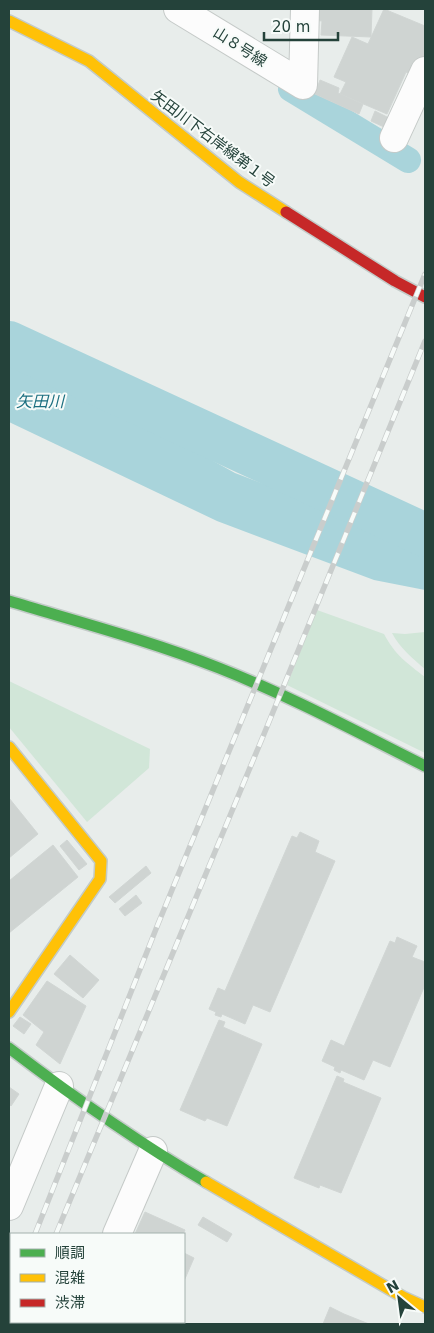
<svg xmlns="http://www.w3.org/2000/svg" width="434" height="1333" font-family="'DejaVu Sans','Noto Sans JP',sans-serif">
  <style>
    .green { fill: #d1e6d8 }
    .water { fill: #a9d4db }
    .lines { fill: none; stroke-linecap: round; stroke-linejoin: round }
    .canal { stroke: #a9d4db; stroke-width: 26 }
    .river { stroke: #a9d4db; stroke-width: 44 }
    .building { fill: #cfd4d2; stroke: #d1d6d4 }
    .street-casing { stroke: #c5cac8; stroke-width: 30 }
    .fast-casing { stroke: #c3cbc8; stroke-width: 14 }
    .slow-casing { stroke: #c3cbc8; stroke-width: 14 }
    .jam-casing { stroke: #c3cbc8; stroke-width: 14 }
    .street { stroke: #fcfcfc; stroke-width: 28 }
    .fast { stroke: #4caf50; stroke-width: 11 }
    .slow { stroke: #ffc107; stroke-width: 11 }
    .jam { stroke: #c62828; stroke-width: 11 }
    .rail-casing { stroke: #c9cdcc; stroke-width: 5.5 }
    .rail { stroke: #f7fbf9; stroke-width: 4; stroke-dasharray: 11; stroke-linecap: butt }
    .labels { text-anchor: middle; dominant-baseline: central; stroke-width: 4; stroke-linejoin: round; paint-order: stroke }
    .street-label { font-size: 15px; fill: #24423a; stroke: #f7fbf9 }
    .water-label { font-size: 16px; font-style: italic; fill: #1c6f80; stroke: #f7fbf9 }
  </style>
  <rect width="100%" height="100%" fill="#e8edeb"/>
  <!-- green -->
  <g class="green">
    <path d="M317,610L384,634C395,655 407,663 425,677V753L287,685Z"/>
    <path d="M425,632V669C412,658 400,648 392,633L405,634Z"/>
    <polygon points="9,681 150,749 149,768 87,822 9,727"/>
  </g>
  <!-- water -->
  <polygon class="water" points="9,348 235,473 425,545 425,590 374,580 217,521 9,422"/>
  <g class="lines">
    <!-- canal -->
    <polyline class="canal" points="291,89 408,160"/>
    <!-- river -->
    <polyline class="river" points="9,343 425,535"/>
  </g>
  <!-- building -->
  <g class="building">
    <polygon points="312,9 372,9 371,37 321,35 322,21 312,20"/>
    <polygon points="384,9 425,26 425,54 415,76 406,72 387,114 340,94 346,82 334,77 352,37 368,44"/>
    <polygon points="320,80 339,88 338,93 363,104 359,114 315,94"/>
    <polygon points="375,111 389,118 384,127 371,121"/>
    <polygon points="9,798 38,834 9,858"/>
    <polygon points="300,832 319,841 315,852 335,861 270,1012 253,1005 245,1024 222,1014 221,1017 215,1015 216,1012 209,1009 218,988 225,991 292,836 297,838"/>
    <polygon points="67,840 87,864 79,870 60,846"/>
    <polygon points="53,845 78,877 9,933 9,881"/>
    <polygon points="146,866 151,873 115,903 109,897"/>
    <polygon points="136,895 142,903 125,916 119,909"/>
    <polygon points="397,937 417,946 412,957 425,962 425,985 390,1067 373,1060 364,1080 341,1070 340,1073 334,1070 335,1067 322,1061 331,1040 344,1046 390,941 395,943"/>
    <polygon points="70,955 99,980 83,998 54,974"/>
    <polygon points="47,981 86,1006 60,1064 36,1045 44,1032 23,1015"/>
    <polygon points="20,1017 31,1024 24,1034 13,1026"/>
    <polygon points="219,1020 225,1022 223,1027 262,1044 227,1126 207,1118 205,1121 180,1110"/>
    <polygon points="337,1076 344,1079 343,1082 381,1098 341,1193 320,1185 319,1188 294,1178"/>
    <polygon points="9,1087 19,1094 11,1106 9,1104"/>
    <polygon points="145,1212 185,1230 183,1234 135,1234"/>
    <polygon points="203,1217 232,1234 227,1242 198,1225"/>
    <polygon points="184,1253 194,1258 184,1281"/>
    <polygon points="330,1307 344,1314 369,1324 323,1324"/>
    <polygon points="110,1322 166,1322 165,1324 109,1324"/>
  </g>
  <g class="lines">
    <defs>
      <g id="street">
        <polyline points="178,9 303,85 305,9"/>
        <polyline points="394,138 425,71"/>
        <polyline points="9,1206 59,1086"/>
        <polyline points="117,1234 153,1151"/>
        <polyline points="79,1324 80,1322"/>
      </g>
      <g id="fast">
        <path d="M9,601C79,622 151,641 219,668C290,696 357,732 425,766"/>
        <path d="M9,1048C72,1096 137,1142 206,1182"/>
      </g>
      <g id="slow">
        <polyline points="9,21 89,61 239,182 286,212"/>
        <polyline points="9,747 101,861 100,879 9,1012"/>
        <polyline points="206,1182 403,1297 425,1307"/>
      </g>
      <polyline id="jam" points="286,212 395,281 425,297"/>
    </defs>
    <!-- street casing -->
    <use href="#street" class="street-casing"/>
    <!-- fast casing -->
    <use href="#fast" class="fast-casing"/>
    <!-- slow casing -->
    <use href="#slow" class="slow-casing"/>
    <!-- jam casing -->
    <use href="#jam" class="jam-casing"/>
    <!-- street -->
    <use href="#street" class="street"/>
    <!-- fast -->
    <use href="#fast" class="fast"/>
    <!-- slow -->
    <use href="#slow" class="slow"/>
    <!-- jam -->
    <use href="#jam" class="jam"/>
    <defs>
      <g id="rail">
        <polyline points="35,1234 158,924 425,274"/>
        <polyline points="56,1234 264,734 425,341"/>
        <polyline points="9,1302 11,1295"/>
        <polyline points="19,1324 20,1322"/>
      </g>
    </defs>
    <!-- rail casing -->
    <use href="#rail" class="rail-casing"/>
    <!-- rail -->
    <use href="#rail" class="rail"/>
  </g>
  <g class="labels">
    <!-- street labels -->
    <g class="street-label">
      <text transform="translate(240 47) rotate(32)">山８号線</text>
      <text transform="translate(213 139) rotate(37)">矢田川下右岸線第１号</text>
    </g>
    <!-- water labels -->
    <g class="water-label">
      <text x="40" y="401">矢田川</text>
    </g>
  </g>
  <!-- border -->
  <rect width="434" height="1333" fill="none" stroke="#24423a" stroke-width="20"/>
  <!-- legend -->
  <rect x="10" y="1233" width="175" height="90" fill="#f7fbf9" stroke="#a3b1ad"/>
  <rect x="20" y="1249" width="25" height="8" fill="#4caf50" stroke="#a3b1ad"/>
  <text x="55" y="1258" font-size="15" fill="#24423a">順調</text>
  <rect x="20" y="1274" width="25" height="8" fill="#ffc107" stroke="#a3b1ad"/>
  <text x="55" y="1283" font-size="15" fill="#24423a">混雑</text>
  <rect x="20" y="1299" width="25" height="8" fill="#c62828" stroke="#a3b1ad"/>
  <text x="55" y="1308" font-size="15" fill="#24423a">渋滞</text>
  <!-- north arrow -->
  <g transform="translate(399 1298) rotate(331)" stroke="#f7fbf9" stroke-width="4" paint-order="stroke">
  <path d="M0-4L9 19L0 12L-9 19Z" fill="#24423a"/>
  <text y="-8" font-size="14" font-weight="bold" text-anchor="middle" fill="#24423a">N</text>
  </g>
  <!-- scale -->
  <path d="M264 32v8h74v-8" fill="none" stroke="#24423a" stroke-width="2.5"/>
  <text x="272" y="32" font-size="15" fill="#24423a" stroke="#f7fbf9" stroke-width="4" paint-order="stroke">20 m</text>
</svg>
